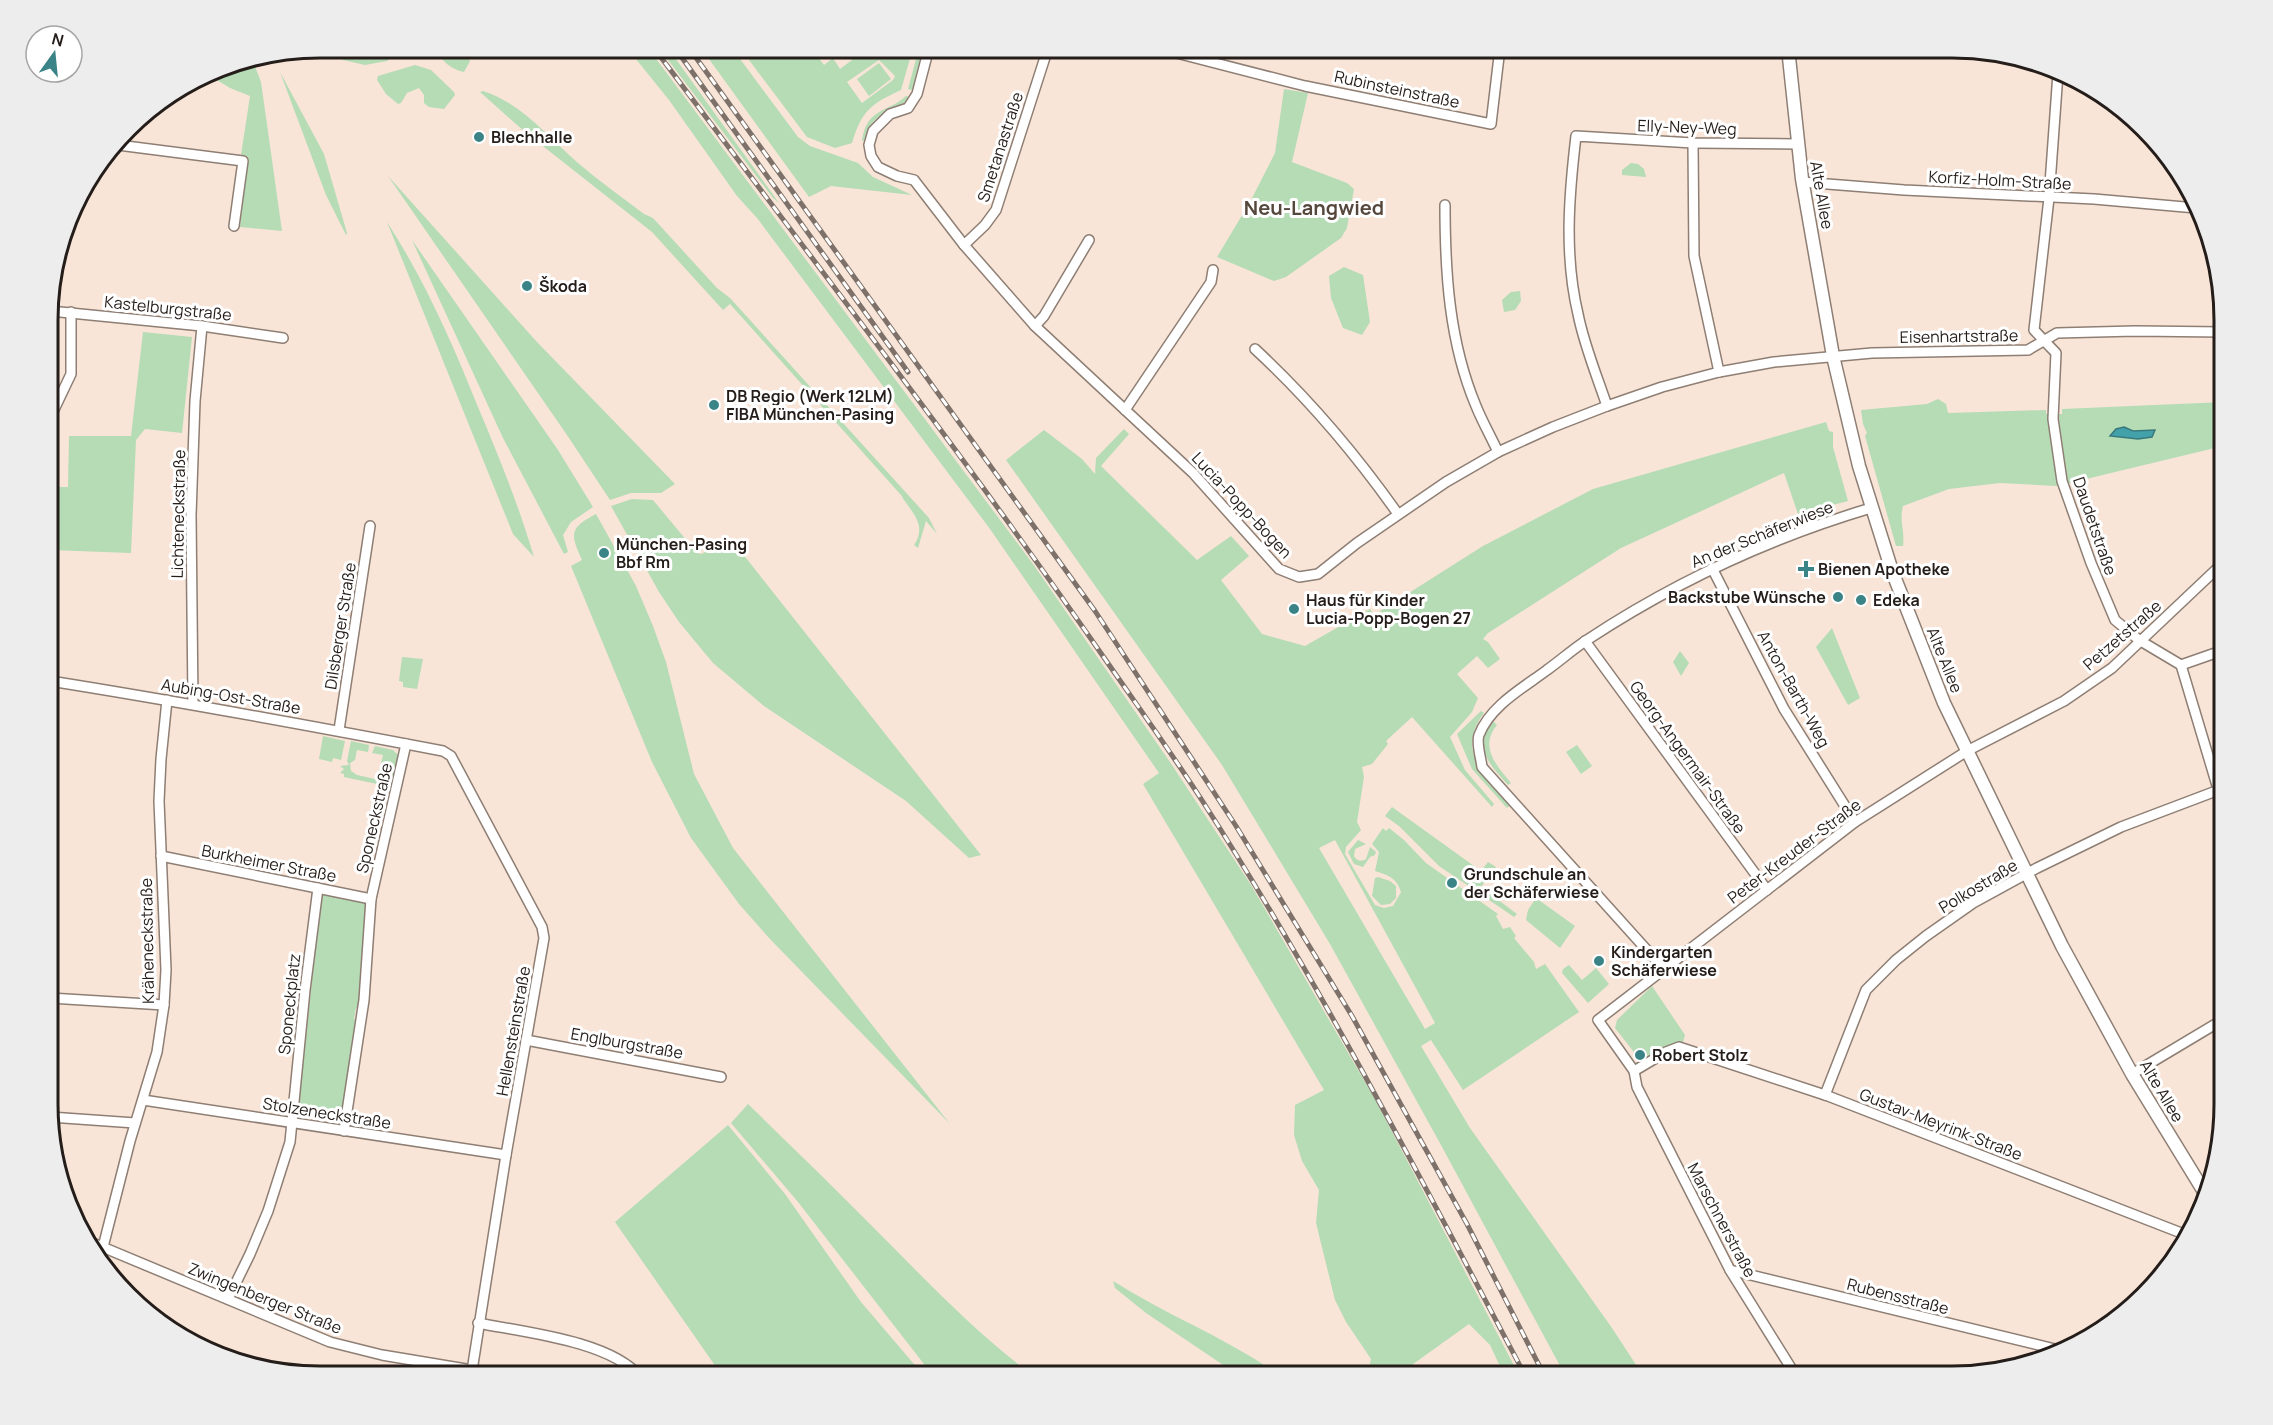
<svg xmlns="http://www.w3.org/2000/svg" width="2273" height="1425" font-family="Manrope,sans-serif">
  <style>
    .green { fill: #b5dcb5; fill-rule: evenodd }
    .water { fill: #42a1a9; stroke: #39797e; stroke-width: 1.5 }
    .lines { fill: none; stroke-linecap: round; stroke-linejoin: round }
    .minor-casing { stroke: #8e7e73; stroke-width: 12 }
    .tertiary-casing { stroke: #8e7e73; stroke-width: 15 }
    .minor { stroke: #fff; stroke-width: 9 }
    .tertiary { stroke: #fff; stroke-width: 12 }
    .rail-casing { stroke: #7d7169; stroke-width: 5 }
    .rail { stroke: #fff; stroke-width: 3; stroke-dasharray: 9; stroke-linecap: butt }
    .poi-dot { fill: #3a8386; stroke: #fff; stroke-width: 2 }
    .labels { text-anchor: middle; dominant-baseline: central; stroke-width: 6; stroke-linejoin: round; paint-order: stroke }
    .street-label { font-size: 16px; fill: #241d19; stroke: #fff }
    .poi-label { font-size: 16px; font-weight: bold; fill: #241d19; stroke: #fff; text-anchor: start }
    .quarter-label { font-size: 20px; font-weight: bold; fill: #56473d; stroke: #fff }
    .rim { fill: none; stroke: #241d19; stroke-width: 3 }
  </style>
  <rect width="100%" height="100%" fill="#f8e5d8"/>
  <!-- green -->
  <g class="green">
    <polygon points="331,48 403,48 387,61 365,65 343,60"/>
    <path d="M436,48H465L470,61L464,72C450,69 441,61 436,48Z"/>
    <polygon points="627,48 648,48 1033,564 1172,765 1251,885 1376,1101 1520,1377 1505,1377 1490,1345 1469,1324 1395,1377 1367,1377 1371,1359 1346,1322 1335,1300 1316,1223 1319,1190 1302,1161 1294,1135 1295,1105 1324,1090 1143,784 1159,773 990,529 757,218 737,196 669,100"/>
    <polygon points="659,48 668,48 779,203 773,198"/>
    <polygon points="701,48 732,48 798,137 810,146 858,163 873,177 912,195 831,186 809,197"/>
    <path d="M740,48H811L824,65L833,58L840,69L852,60L843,48H852L855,52L861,48H913L901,90C871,104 862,110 852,143L835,148L807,137ZM879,60L895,76L893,80L862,103L847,82Z"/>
    <polygon points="919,48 923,48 912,90 908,89"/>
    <polygon points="253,61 261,82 282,231 240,227 248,157 241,155 250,96 230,88 207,74 216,69"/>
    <polygon points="879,63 891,79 869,96 857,79"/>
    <polygon points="415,65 431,70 454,92 455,95 444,109 429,107 424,103 424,95 419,88 407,93 401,103 398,104 386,94 377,80 378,76"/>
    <polygon points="280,72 324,154 347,233 346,235 326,195"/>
    <polygon points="1284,89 1308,93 1292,162 1347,183 1354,189 1347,228 1341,238 1286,277 1274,281 1217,257 1250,202 1275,153"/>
    <path d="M483,91C521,103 548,137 578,163C599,181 622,197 644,214L653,218L717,288L730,298L929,518L937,534L926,521L918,548L914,545C928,525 911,512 901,495L730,304L723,310L652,232L525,132L480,92Z"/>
    <path d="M906,96L910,97C892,117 874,107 864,141L862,140C867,108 887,113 906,96Z"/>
    <polygon points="1631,163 1638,164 1644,169 1646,177 1622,175 1622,170"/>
    <polygon points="388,176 537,342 675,484 661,493 631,493 610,500 567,435"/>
    <path d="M387,222C425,281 452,342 478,407C499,457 519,506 534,557L513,534Z"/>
    <polygon points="412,240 558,450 593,507 571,522 563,535 568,552 564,554 503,438"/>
    <polygon points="1344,267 1363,275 1370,322 1362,335 1343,328 1331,298 1329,276"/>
    <polygon points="1520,291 1521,301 1515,310 1504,312 1502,300 1511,292"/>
    <polygon points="143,332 192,337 182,433 145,429 136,440 131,553 50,550 50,487 68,487 69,436 131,436"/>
    <path d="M1938,399L1946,404L1948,413L2046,410V414H2062V409L2224,402V461L2219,447L2057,486L2000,483L1949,489L1903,506C1899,520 1905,531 1903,546H1896L1865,436L1867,433L1863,424L1861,410L1927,404Z"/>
    <path d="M1826,422L1829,431L1833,432V447L1848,501L1798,514L1784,473L1621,548L1488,633L1483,639L1488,642L1500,659L1488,668L1477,656L1457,674L1478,698L1472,712L1450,737L1465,770L1494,804L1492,807L1412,717L1386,741L1388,744L1372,764L1362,767L1364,777L1357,822L1361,830L1346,847L1345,854L1375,905L1384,908L1393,906L1401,892C1397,878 1388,875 1375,871L1379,852L1372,844L1383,828L1386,831L1389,828L1404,840L1426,863L1498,914L1496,916L1503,929L1510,927L1516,936L1514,938L1534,962L1536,969L1545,964L1579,1012L1463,1090L1431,1040L1421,1046L1470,1128L1612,1328L1644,1377H1566L1441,1145L1330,944L1222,765L1006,460L1044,430L1082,459L1095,474L1096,458L1124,429L1129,434L1101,466L1197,560L1231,536L1249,556L1221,580L1262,634L1305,646L1370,609L1374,615L1483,546L1593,489ZM1335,840L1435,1023L1425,1029L1319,848Z"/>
    <polygon points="632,499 653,500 697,553 702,554 726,535 731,539 981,855 969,858 906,801 764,706 713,663 679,622 659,592 611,506"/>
    <path d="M596,514L636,586L653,626L666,662L694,774L733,848L950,1124L769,938L739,904L691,838L652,762L571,566L582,560C570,534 569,528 596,514Z"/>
    <polygon points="1832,628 1860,698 1848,705 1816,647"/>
    <polygon points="1680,651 1689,663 1681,676 1673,662"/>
    <polygon points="402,657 423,659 417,689 403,687 403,682 399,681"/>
    <path d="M1481,711L1484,713C1455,751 1485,776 1510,805L1507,808L1472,769L1457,734Z"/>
    <path d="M1492,720L1497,725C1479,747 1496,765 1511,783L1508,785C1489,764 1473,748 1492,720Z"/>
    <polygon points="323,736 345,741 341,760 333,758 332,762 319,759"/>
    <polygon points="351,741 369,745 368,752 357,750 355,760 350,763 351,771 357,775 375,779 378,777 383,755 372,753 375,746 393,750 398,755 391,787 344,777 344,774 340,773 344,769 340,766 349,765 347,761"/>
    <polygon points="1577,745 1592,766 1581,774 1566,752"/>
    <polygon points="1392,807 1481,871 1488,862 1496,867 1481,887 1517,914 1514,917 1439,866 1399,826 1385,816"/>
    <path d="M1358,840L1366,844L1355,849L1354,856C1356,861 1362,862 1366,859L1370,847L1376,852L1375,855L1370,857L1363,867L1354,864L1348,852Z"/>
    <polygon points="1378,877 1390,881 1396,886 1396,898 1390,904 1381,905 1372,896 1375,878"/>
    <path d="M322,891L368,901L360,1008H356L354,1019L357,1020C354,1044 351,1104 336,1121L297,1115Z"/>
    <polygon points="1536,898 1575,926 1560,948 1526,920 1528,910"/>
    <polygon points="1569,965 1582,980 1596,968 1609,984 1588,1003 1562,973 1563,969"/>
    <polygon points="1652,986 1685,1035 1683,1042 1646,1056 1637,1056 1615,1028 1617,1020"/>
    <path d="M748,1104C790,1145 832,1185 873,1227C925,1279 975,1333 1035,1377H934L798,1202L731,1123Z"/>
    <polygon points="728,1125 785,1194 861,1302 925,1377 723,1377 615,1222"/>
    <path d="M1113,1281C1168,1316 1229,1339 1282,1377H1241L1146,1313L1115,1288Z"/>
    <polygon points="1475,1368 1481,1371 1483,1377 1457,1377 1464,1369"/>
  </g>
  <!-- water -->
  <polygon class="water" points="2124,427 2133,431 2155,430 2152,437 2138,439 2110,436 2116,429"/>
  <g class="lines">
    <defs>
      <g id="minor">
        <polyline points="929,48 917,94 908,108 890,114 873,131 869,145 871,156 878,167 897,176 914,180 964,245 1035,326 1193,473 1279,569 1299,577 1318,574 1357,543 1446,482 1498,452 1553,427 1607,406 1662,387 1719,372 1774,362 1872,353 2028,350 2057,333 2135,331 2224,332"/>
        <polyline points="1157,48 1305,86 1491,124 1500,48"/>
        <polyline points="2058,73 2049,198 2034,330 2056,353 2053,419 2062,481 2091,563 2115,620 2139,640 2181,665 2224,809"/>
        <polyline points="1693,143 1694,256 1719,372"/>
        <polyline points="118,145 243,161 234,226"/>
        <polyline points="1802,182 1904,190 2094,199 2196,208"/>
        <path d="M1445,205C1445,272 1449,342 1476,406C1482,421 1491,437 1498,452"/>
        <polyline points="964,245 985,225 996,210 1048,48"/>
        <polyline points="50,311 202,326 283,338"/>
        <polyline points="1035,326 1044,316 1089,240"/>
        <path d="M1255,349C1310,400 1355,453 1398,514"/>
        <path d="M1607,406C1597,376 1584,345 1578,314C1564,255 1569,195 1576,136L1693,143L1797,144"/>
        <polyline points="1125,410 1211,282 1213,270"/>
        <polyline points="50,418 71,374 71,312"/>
        <polyline points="1712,568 1784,709 1855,822"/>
        <polyline points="1585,641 1767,890"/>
        <polyline points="2181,665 2224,650"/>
        <path d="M50,681C182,702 312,726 443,751L451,756L542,927L544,938L506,1155L471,1377"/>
        <polyline points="193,704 191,515 195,401 202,326"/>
        <polyline points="339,730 370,526"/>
        <polyline points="161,856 371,899"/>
        <path d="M1663,968L1482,767C1481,758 1476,743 1479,735C1490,706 1523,688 1547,670C1561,660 1573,649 1587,640C1675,582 1770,538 1871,508"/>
        <polyline points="50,998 164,1005"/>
        <polyline points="526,1040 721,1077"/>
        <polyline points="1634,1071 1666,1052 1679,1047 1828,1096 2189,1236"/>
        <polyline points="2132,1074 2224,1019"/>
        <polyline points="1825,1095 1866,990 1896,960 1926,936 1973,903 2037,868 2121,827 2224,788"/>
        <polyline points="143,1100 506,1155"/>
        <polyline points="50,1117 135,1123"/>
        <polyline points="344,1131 364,1000 371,899 406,744"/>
        <polyline points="88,1241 330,1342 382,1355 472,1370"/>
        <polyline points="103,1247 130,1141 157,1052 164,1005 166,970 159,801 161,759 167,700"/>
        <polyline points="1730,1270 2059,1350"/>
        <polyline points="228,1299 250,1254 268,1211 290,1142 305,990 318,888"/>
        <path d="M478,1323C523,1332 611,1341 640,1377"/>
        <polyline points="1796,1376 1730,1270 1637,1087 1634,1071 1598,1020 1855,822 1967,751 2064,701 2112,668 2224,562"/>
      </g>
      <polyline id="tertiary" points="1788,48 1802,179 1833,356 1859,466 1892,571 1944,703 2062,946 2132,1074 2208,1198"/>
    </defs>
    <!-- minor casing -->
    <use href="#minor" class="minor-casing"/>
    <!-- tertiary casing -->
    <use href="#tertiary" class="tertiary-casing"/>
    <!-- minor -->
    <use href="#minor" class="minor"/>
    <!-- tertiary -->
    <use href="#tertiary" class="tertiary"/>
    <defs>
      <g id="rail">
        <path d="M654,48C806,251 961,451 1105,659C1139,708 1173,755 1205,805C1323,989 1423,1183 1526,1377"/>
        <polyline points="675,48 908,372"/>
        <polyline points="689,48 1095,611 1236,826 1352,1016 1467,1224 1545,1377"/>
      </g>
    </defs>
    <!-- rail casing -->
    <use href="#rail" class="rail-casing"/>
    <!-- rail -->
    <use href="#rail" class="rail"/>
  </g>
  <!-- markers -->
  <g class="poi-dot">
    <circle cx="479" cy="137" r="6"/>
    <circle cx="527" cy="286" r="6"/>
    <circle cx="714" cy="405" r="6"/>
    <circle cx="604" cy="553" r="6"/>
    <path d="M1803 560h6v6h6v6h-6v6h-6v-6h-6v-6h6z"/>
    <circle cx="1838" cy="597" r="6"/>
    <circle cx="1861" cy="600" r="6"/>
    <circle cx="1294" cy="609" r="6"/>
    <circle cx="1452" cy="883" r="6"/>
    <circle cx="1599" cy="961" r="6"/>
    <circle cx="1640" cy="1055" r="6"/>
  </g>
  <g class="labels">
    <!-- street labels -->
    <g class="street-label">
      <text transform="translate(1397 89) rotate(12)">Rubinsteinstraße</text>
      <text transform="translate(1687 127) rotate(2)">Elly-Ney-Weg</text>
      <text transform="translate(1000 147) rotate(-72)">Smetanastraße</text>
      <text transform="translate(2000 180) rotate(3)">Korfiz-Holm-Straße</text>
      <text transform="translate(1822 195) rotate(80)">Alte Allee</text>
      <text transform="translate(168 308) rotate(6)">Kastelburgstraße</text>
      <text transform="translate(1959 336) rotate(-1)">Eisenhartstraße</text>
      <text transform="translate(1242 505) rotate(47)">Lucia-Popp-Bogen</text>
      <text transform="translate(178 514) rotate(-89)">Lichteneckstraße</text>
      <text transform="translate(2095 526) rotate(71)">Daudetstraße</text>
      <text transform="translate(1762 534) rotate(-22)">An der Schäferwiese</text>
      <text transform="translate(340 626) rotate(-81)">Dilsberger Straße</text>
      <text transform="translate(2122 635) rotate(-41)">Petzetstraße</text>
      <text transform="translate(1945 660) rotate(68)">Alte Allee</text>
      <text transform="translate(1794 689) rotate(61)">Anton-Barth-Weg</text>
      <text transform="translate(231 696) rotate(10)">Aubing-Ost-Straße</text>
      <text transform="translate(1688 757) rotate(54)">Georg-Angermair-Straße</text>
      <text transform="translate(374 818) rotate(-77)">Sponeckstraße</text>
      <text transform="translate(1794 851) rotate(-37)">Peter-Kreuder-Straße</text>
      <text transform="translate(269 863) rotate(11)">Burkheimer Straße</text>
      <text transform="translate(1978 886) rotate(-31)">Polkostraße</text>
      <text transform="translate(147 941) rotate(-91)">Kräheneckstraße</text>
      <text transform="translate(289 1004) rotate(-84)">Sponeckplatz</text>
      <text transform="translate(513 1031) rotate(-80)">Hellensteinstraße</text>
      <text transform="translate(627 1043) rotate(10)">Englburgstraße</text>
      <text transform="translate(2162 1091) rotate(59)">Alte Allee</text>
      <text transform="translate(327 1113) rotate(9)">Stolzeneckstraße</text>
      <text transform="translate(1941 1124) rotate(21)">Gustav-Meyrink-Straße</text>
      <text transform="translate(1722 1220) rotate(62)">Marschnerstraße</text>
      <text transform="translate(1898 1296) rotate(14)">Rubensstraße</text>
      <text transform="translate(265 1298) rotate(22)">Zwingenberger Straße</text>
    </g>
    <!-- poi labels -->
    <g class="poi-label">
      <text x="491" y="137">Blechhalle</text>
      <text x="539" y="286">Škoda</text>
      <text x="726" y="396">DB Regio (Werk 12LM)<tspan x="726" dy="18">FIBA München-Pasing</tspan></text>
      <text x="616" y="544">München-Pasing<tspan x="616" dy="18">Bbf Rm</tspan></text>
      <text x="1818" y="569">Bienen Apotheke</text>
      <text x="1826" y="597" text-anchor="end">Backstube Wünsche</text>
      <text x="1306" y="600">Haus für Kinder<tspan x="1306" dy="18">Lucia-Popp-Bogen 27</tspan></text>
      <text x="1873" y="600">Edeka</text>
      <text x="1464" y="874">Grundschule an<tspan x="1464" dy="18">der Schäferwiese</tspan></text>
      <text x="1611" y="952">Kindergarten<tspan x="1611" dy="18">Schäferwiese</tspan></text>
      <text x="1652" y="1055">Robert Stolz</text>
    </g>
    <!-- quarter labels -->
    <g class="quarter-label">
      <text x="1314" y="207">Neu-Langwied</text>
    </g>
  </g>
  <!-- crop -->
  <path d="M0 0H2273V1425H0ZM320 58H1952A262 262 0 0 1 2214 320V1104A262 262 0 0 1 1952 1366H320A262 262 0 0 1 58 1104V320A262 262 0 0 1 320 58Z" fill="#ededed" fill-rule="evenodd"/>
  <path class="rim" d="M320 58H1952A262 262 0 0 1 2214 320V1104A262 262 0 0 1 1952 1366H320A262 262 0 0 1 58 1104V320A262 262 0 0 1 320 58Z"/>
  <!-- north arrow -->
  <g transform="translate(54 54) rotate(15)"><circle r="28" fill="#ffffff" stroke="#a7a5a3" stroke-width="1.5"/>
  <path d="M0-4.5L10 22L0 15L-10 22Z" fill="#3a8386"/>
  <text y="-9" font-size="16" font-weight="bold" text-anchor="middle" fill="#241d19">N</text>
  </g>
</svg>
